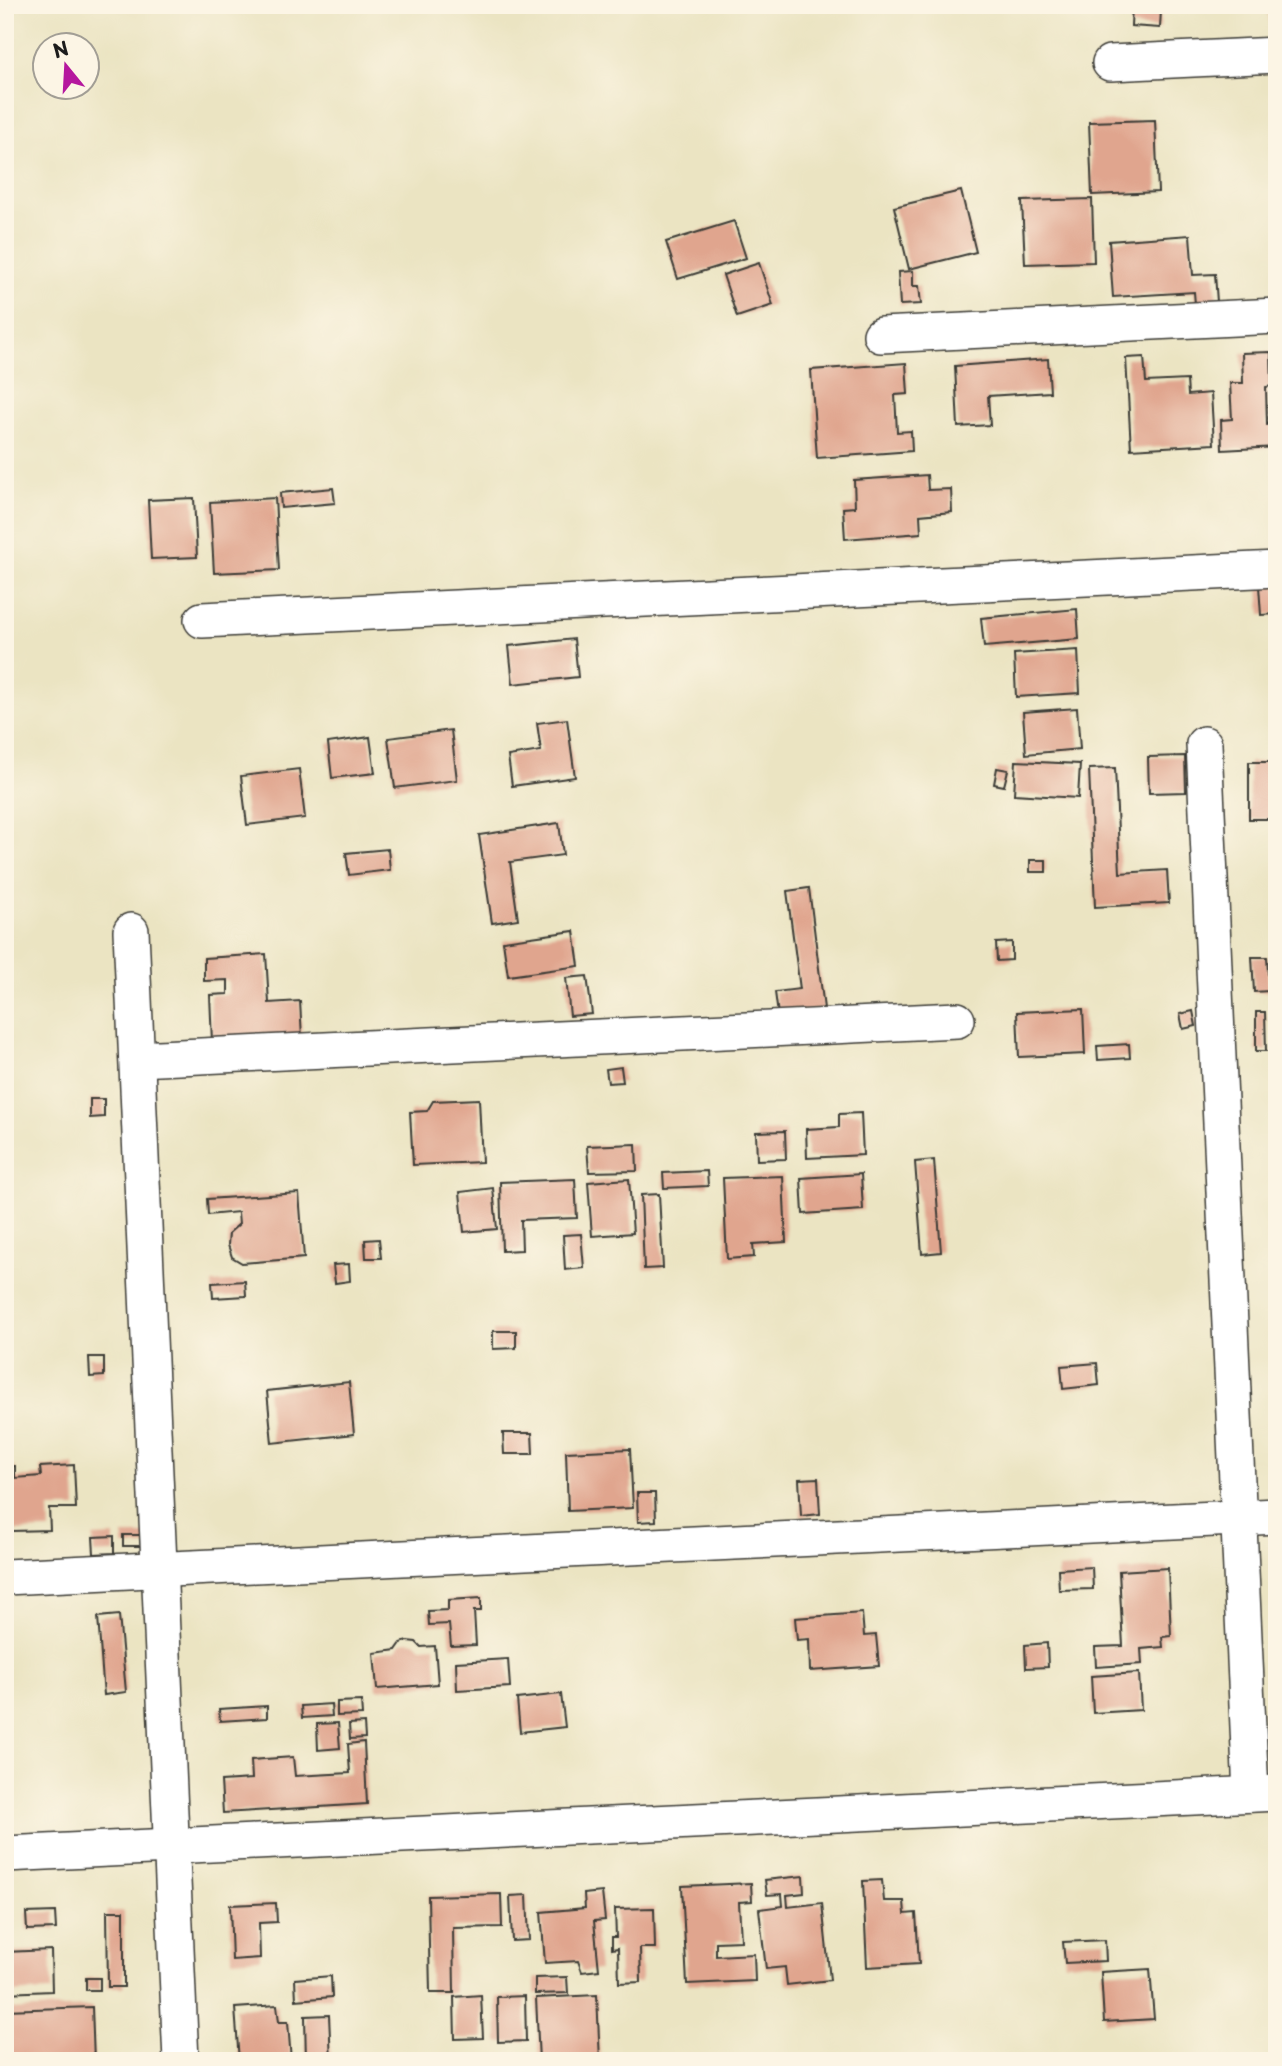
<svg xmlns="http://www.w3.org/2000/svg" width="1282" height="2066" font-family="'Playpen Sans',sans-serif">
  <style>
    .building { fill: #e0a58e }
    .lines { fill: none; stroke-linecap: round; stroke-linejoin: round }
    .street-casing { stroke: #3b3a35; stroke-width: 38 }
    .street { stroke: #fff; stroke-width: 35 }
  </style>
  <rect width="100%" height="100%" fill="#fcf5e5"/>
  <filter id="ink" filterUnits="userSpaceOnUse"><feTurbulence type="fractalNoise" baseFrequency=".0143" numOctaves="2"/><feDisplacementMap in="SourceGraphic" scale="14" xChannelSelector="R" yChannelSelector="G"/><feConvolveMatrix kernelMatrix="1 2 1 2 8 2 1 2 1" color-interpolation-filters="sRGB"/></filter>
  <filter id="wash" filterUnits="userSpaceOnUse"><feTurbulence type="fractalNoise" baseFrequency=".00686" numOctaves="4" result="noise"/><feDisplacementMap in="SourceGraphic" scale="28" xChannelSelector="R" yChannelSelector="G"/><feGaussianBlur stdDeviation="1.57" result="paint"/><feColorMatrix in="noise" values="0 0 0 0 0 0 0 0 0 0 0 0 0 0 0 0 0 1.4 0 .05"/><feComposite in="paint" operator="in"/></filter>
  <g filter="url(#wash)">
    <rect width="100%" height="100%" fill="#ebe4c2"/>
    <g id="blocks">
      <!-- building -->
      <g class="building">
        <polygon points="1132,5 1180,5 1180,10 1161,10 1160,28 1131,26"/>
        <polygon points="1267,5 1277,5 1277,41 1271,41"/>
        <polygon points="1155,120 1158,192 1092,195 1089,122"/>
        <polygon points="961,191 976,252 909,269 894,207"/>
        <polygon points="1092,199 1094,262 1025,264 1022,201"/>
        <polygon points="734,221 746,258 678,279 666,242"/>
        <polygon points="1190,235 1193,275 1215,274 1217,302 1195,304 1194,292 1113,297 1109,241"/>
        <polygon points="759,263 773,305 737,317 723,275"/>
        <polygon points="913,271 913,286 919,286 921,304 900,305 898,272"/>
        <polygon points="1271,352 1272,386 1266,387 1267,425 1277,424 1277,447 1222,450 1221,420 1232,419 1230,383 1243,383 1242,353"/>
        <polygon points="1144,357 1146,382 1187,380 1188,395 1211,393 1214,444 1131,449 1126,358"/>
        <polygon points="1048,359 1050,392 988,396 990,425 958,427 955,366"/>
        <polygon points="906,363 908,394 895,395 897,432 911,431 912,451 817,458 811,370"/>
        <polygon points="927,475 928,490 951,489 952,512 920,515 921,533 845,539 843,508 855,507 854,480"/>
        <polygon points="333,488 335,503 281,508 280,493"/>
        <polygon points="194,498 197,557 151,559 148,500"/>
        <polygon points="275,498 279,570 214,573 210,502"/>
        <polygon points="1277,585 1277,614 1261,615 1259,586"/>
        <polygon points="1077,609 1079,639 984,647 981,618"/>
        <polygon points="574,639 578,677 513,684 509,646"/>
        <polygon points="1078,650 1080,693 1016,697 1014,654"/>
        <polygon points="1077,708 1080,749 1026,754 1023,712"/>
        <polygon points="567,719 575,777 512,786 508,756 541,751 537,723"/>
        <polygon points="451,730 457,780 395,788 388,738"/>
        <polygon points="370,737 375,773 332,778 328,743"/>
        <polygon points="1185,756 1186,792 1149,793 1148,757"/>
        <polygon points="1016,761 1080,764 1078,798 1014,794"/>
        <rect x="1249" y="762" width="28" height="57"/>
        <polygon points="997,768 1008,770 1004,786 994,784"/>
        <polygon points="1115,768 1120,873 1167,870 1169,903 1095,907 1089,769"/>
        <polygon points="299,769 305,818 247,825 241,776"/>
        <polygon points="559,823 563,855 510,862 518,919 492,923 479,835"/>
        <polygon points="388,849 390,870 349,875 346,853"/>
        <rect x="1030" y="860" width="16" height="12"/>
        <polygon points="809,888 824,1009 778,1015 775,992 800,989 787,891"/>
        <polygon points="574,931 579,966 508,976 503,941"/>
        <polygon points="1012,942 1012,960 997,961 996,943"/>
        <polygon points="266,954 269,1003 300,1001 302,1038 212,1042 210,995 228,994 228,980 204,981 204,958"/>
        <polygon points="1252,957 1267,957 1269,991 1254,992"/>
        <polygon points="587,976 592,1014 570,1016 566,978"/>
        <polygon points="1083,1009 1085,1054 1019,1057 1017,1012"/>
        <polygon points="1193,1011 1196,1026 1183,1029 1180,1014"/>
        <polygon points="1256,1012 1265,1012 1266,1051 1256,1051"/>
        <polygon points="1129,1044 1130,1058 1098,1060 1097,1046"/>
        <polygon points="621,1067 623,1082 608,1083 606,1069"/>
        <polygon points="90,1099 104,1099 104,1117 90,1118"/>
        <polygon points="479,1099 482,1162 413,1165 410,1112 427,1111 433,1101"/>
        <polygon points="861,1113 863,1155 807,1158 806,1129 839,1127 839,1114"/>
        <polygon points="785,1131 786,1159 757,1160 756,1132"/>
        <polygon points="636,1144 637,1171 589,1172 587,1146"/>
        <polygon points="934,1160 941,1252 922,1254 915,1162"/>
        <polygon points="707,1171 708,1186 664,1188 663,1173"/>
        <polygon points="861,1174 863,1210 803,1214 801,1178"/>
        <polygon points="783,1176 786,1242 753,1244 754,1257 727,1259 723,1178"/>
        <polygon points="575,1179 577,1218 521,1220 522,1250 502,1251 500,1182"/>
        <polygon points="629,1179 633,1233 592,1236 588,1182"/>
        <polygon points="493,1188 497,1229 464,1232 460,1192"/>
        <polygon points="299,1193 304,1258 242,1263 232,1257 228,1245 229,1233 239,1224 238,1212 208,1215 207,1199"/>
        <polygon points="659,1194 663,1268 644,1269 641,1195"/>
        <polygon points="581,1234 584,1268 565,1270 563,1235"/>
        <polygon points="379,1239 381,1258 366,1258 365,1240"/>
        <polygon points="349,1264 350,1281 335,1283 333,1265"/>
        <polygon points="245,1281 246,1296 213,1298 212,1283"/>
        <polygon points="493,1331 516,1331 516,1348 493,1349"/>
        <polygon points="89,1357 104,1357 104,1376 90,1377"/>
        <polygon points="1097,1363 1099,1385 1063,1389 1061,1366"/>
        <polygon points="349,1382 354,1434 272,1443 267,1391"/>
        <polygon points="503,1433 532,1433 533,1454 504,1454"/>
        <polygon points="630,1449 633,1508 568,1511 566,1452"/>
        <polygon points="74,1465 76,1508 49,1508 50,1530 12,1531 12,1528 5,1528 5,1466 15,1466 15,1478 41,1476 40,1467"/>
        <polygon points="818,1478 820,1514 801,1516 799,1479"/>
        <polygon points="637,1493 655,1493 656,1521 638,1522"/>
        <rect x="123" y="1535" width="24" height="11"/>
        <polygon points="114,1536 114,1553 94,1554 93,1537"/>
        <polygon points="1092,1567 1093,1589 1059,1590 1058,1569"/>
        <polygon points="1168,1568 1171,1636 1162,1637 1163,1647 1141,1649 1142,1664 1096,1667 1095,1647 1123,1646 1119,1571"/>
        <polygon points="481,1598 481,1611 474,1611 476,1645 451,1646 449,1624 429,1625 428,1611 448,1610 448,1600"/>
        <polygon points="862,1613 864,1636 876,1635 879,1666 810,1671 809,1639 797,1640 795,1618"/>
        <polygon points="119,1615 126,1692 104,1695 98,1617"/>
        <polygon points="407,1641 416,1642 421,1647 435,1646 438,1684 377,1689 374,1653 396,1650 401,1643"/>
        <polygon points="1047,1643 1048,1667 1026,1668 1025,1645"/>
        <polygon points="508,1659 510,1687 457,1690 456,1662"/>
        <polygon points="1139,1673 1141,1710 1093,1713 1091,1676"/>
        <polygon points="561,1694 565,1727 520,1732 517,1699"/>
        <polygon points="361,1701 362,1715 337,1716 337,1702"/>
        <polygon points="331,1704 332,1716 302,1718 301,1706"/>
        <polygon points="267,1706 267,1718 220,1721 219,1709"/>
        <polygon points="338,1723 340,1748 318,1750 317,1724"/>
        <polygon points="364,1723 365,1738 350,1739 349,1724"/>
        <polygon points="364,1742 367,1804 223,1813 221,1781 252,1779 251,1760 293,1757 295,1776 350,1773 348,1744"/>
        <polygon points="803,1876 804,1893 787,1895 788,1907 822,1903 830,1980 787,1985 785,1967 766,1969 759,1909 783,1906 782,1894 767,1895 765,1880"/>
        <polygon points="882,1880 884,1901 904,1901 905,1914 916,1913 919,1964 867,1967 863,1881"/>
        <polygon points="751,1883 752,1901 739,1902 741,1941 716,1942 716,1956 754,1954 755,1981 687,1984 682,1886"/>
        <polygon points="602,1892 605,1920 594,1921 599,1970 582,1972 578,1961 545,1963 541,1912 585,1908 584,1894"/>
        <polygon points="501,1894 502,1927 453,1928 454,1993 430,1993 428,1896"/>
        <polygon points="527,1895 529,1940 512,1941 510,1896"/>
        <polygon points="276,1903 277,1922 259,1923 260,1958 232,1960 230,1905"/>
        <polygon points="654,1908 655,1948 640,1948 641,1982 619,1983 618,1948 612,1949 612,1937 616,1937 615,1909"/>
        <polygon points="107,1911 124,1911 124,1987 108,1987"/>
        <polygon points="55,1912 56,1929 27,1930 26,1913"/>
        <polygon points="1105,1940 1106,1961 1065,1963 1063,1942"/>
        <polygon points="51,1950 52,1991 5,1993 5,1952"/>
        <polygon points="1150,1969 1154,2019 1104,2022 1101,1972"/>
        <polygon points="331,1976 332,1997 296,2000 295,1979"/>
        <polygon points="567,1977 568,1993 535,1994 535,1978"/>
        <rect x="86" y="1978" width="14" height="12"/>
        <polygon points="481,1995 483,2038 455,2039 454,1997"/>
        <polygon points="597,1995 600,2061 539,2061 536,1998"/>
        <polygon points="525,1996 526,2041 498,2042 497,1997"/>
        <polygon points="277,2005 279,2022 288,2022 291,2061 239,2061 235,2008"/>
        <polygon points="92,2007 94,2061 5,2061 5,2010"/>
        <polygon points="329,2015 331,2061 306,2061 305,2016"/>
      </g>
    </g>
  </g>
  <g filter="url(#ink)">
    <use href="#blocks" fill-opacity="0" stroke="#3b3a35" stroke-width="2"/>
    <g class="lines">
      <defs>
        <g id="street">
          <polyline points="1110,63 1277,55"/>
          <polyline points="881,335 1277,316"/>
          <polyline points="202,620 1277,569"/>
          <polyline points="1204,744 1251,1794"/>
          <polyline points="131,931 181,2061"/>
          <polyline points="137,1059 957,1020"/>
          <polyline points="5,1577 1277,1516"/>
          <polyline points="5,1854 1277,1793"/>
        </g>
      </defs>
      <!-- street casing -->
      <use href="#street" class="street-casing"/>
      <!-- street -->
      <use href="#street" class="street"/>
    </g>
  </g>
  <!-- margin -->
  <rect width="1282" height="2066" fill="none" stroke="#fcf5e5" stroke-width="28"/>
  <!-- north arrow -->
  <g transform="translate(66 66) rotate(342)"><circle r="33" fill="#fcf5e5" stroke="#a29e95" stroke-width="2"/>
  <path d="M0-5L12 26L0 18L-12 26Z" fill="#b5179e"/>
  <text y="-10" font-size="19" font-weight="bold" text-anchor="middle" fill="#1c1c1c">N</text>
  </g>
</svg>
